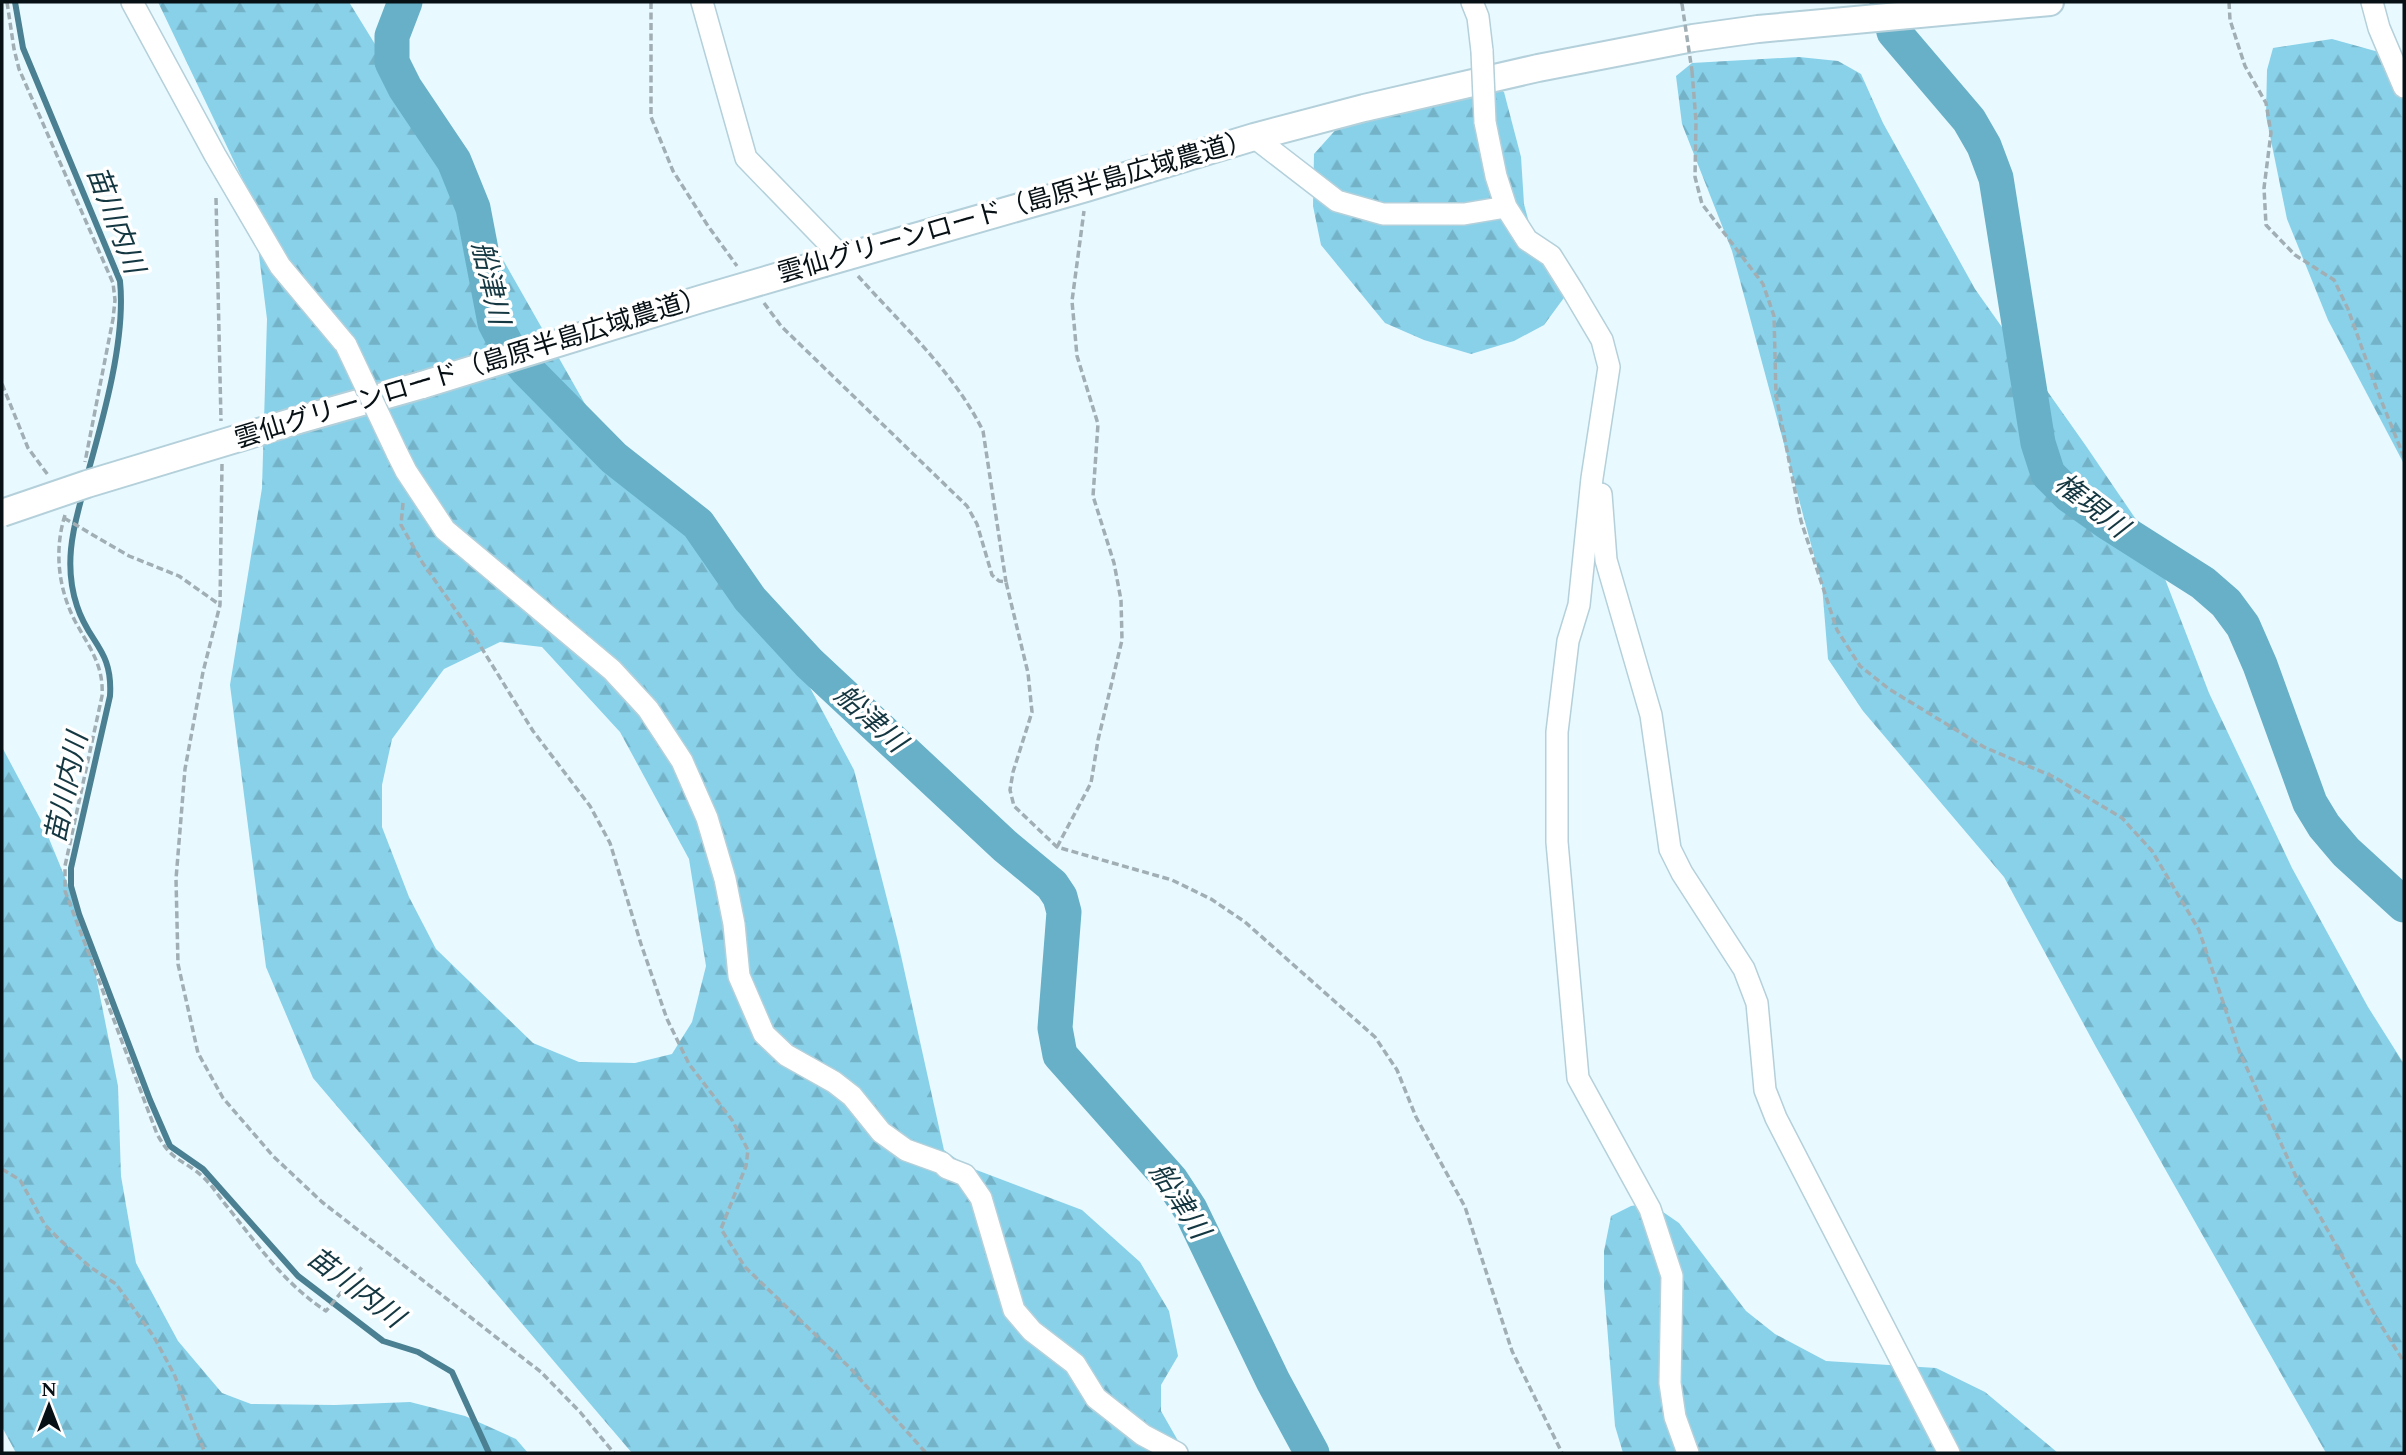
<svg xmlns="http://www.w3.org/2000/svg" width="2406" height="1455" font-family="Spectral,'Noto Sans JP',serif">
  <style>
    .forest { fill: url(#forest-firs); fill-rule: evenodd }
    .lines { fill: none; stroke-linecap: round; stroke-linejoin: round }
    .stream { stroke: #4a8091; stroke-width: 6 }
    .river { stroke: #67b0c7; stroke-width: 35 }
    .minor-casing { stroke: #b4d0da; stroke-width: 24 }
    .tertiary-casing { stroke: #b4d0da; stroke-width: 30 }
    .path { stroke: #a1afb5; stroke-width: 3.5; stroke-dasharray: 7 3.5; stroke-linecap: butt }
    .minor { stroke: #fff; stroke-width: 21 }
    .tertiary { stroke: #fff; stroke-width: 26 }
    .minor-bridge-casing { stroke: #b4d0da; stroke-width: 24; stroke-linecap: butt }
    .tertiary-bridge-casing { stroke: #b4d0da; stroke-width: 30; stroke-linecap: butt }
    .path-bridge { stroke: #a1afb5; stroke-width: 3.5; stroke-dasharray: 7 3.5; stroke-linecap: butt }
    .minor-bridge { stroke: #fff; stroke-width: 21 }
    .tertiary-bridge { stroke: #fff; stroke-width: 26 }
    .labels { text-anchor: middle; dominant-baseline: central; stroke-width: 7; stroke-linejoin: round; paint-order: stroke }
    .street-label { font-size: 26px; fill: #071014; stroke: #fff }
    .water-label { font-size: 28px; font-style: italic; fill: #143741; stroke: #fff }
  </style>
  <defs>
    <pattern id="forest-firs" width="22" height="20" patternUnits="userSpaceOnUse" patternTransform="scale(1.75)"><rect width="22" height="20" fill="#88d1e9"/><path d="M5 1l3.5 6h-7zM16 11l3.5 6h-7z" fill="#74b2c7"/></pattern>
  </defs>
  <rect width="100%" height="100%" fill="#e8f9ff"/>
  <!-- forest -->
  <g class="forest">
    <path d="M158,2H349L447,161L593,418L746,610L807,682L854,770L898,942L944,1150L966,1166L1082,1210L1140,1262L1169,1311L1178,1356L1161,1385V1411L1185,1453H632L313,1078L266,967L230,685L262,488L267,319L252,199ZM500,642L542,647L620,732L689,859L706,966L692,1022L672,1054L635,1063L579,1062L533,1043L436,949L409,897L382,827V785L392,739L444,669Z"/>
    <polygon points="2332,39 2404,59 2404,464 2328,320 2287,219 2266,116 2267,70 2273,48"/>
    <polygon points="1799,57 1838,61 1861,74 1883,123 1975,289 2086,446 2150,540 2209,693 2292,868 2368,1007 2404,1064 2404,1453 2326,1453 2096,1047 2004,877 1863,711 1828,659 1822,585 1732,251 1682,124 1676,76 1692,63"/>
    <polygon points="1483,79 1504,92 1521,157 1524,204 1532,234 1566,295 1544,325 1514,341 1471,354 1424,340 1385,323 1321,245 1313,206 1314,154 1340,125"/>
    <polygon points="2,747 43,824 87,931 118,1086 121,1176 136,1263 178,1341 222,1393 251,1404 335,1405 410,1402 465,1416 516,1439 528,1453 16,1453 2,1427"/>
    <polygon points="1650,1203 1679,1223 1746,1311 1775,1334 1826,1361 1936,1368 1985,1392 2058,1453 1623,1453 1615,1426 1604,1287 1604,1251 1611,1216 1631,1206"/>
  </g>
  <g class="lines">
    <!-- stream -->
    <g class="stream">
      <path d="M15,2L23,48L120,281C126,339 103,419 87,476"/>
      <path d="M83,493C72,531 64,567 77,606C89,644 113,649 110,696L71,868V886L79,914L150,1100L170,1146L203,1169L298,1276L383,1341L418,1352L452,1372L489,1453"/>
    </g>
    <!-- river -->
    <g class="river">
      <polyline points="405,2 392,36 392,62 405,88 454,161 473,208 495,323 507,346 527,370 614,458 698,524 750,599 809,663 1005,846 1052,885 1060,897 1064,912 1055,1028 1060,1055 1171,1180 1190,1209 1273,1381 1312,1453"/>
      <polyline points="1887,2 1894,32 1969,120 1984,146 1996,178 2038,443 2048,474 2069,495 2107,522 2203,583 2226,603 2243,626 2260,665 2310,803 2324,826 2346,852 2404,905"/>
    </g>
    <defs>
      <g id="minor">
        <polyline points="132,2 215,155 280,266 346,345"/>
        <polyline points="702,2 746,158 843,258"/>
        <polyline points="1472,2 1478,17 1482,51"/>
        <polyline points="2372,2 2379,28 2404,87"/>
        <polyline points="1485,122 1496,176 1506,207 1527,240 1551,256 1573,291 1602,340 1609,367 1592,478 1579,605 1568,641 1557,732 1557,842 1578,1078 1650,1209 1672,1276 1670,1383 1675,1417 1688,1453"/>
        <polyline points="1254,137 1337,201 1383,214 1464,214 1506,207"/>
        <polyline points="397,453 406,471 445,530 612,670 648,709 682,761 707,818 725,879 734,924 739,976 764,1034 786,1055 834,1082 852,1096 881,1132 906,1150 942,1163 947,1168 965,1175 981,1198 1014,1310 1032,1331 1075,1364 1096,1398 1143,1435 1177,1453"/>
        <polyline points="1601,494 1606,560 1651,715 1670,849 1682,873 1744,969 1757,1003 1765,1090 1776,1118 1949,1453"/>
      </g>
      <g id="tertiary">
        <polyline points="824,263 1086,188 1254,137 1364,108 1538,68 1693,38 1758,29 2050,2"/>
        <polyline points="295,421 422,385"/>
      </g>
    </defs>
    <!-- minor casing -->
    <use href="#minor" class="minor-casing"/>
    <!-- tertiary casing -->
    <use href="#tertiary" class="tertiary-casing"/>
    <!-- path -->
    <g class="path">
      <polyline points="7,2 14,49 19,69 113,283 115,300 113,319 85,462"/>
      <polyline points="651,2 651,117 673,171 708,226 737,266"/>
      <polyline points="1681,2 1682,4"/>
      <polyline points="2229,2 2230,20 2245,66 2266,103 2271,133 2264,188 2266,225 2295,255 2334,280 2348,309 2377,390 2404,457"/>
      <polyline points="1692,71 1696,121 1695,177 1702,204 1763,284 1774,316 1776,395 1801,521 1837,630 1860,666 1889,689 1984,747 2054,777 2087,797 2122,818 2152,851 2199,930 2240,1053 2298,1181 2317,1211 2377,1319 2404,1362"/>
      <polyline points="216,198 221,421"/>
      <path d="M858,276C901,324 954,372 983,431L1006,582"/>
      <polyline points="764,303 781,326 967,506 977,524 992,575 999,581 1006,582 1028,673 1032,712 1013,772 1010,790 1014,806 1057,847 1172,880 1211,899 1245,922 1375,1037 1397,1070 1416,1117 1465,1207 1512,1351 1562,1453"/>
      <polyline points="2,384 28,448 48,475"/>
      <polyline points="222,464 220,605 203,672 185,769 176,879 178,964 198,1053 223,1098 273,1156 322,1202 541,1372 580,1412 614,1453"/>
      <polyline points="403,503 401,525 422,562 476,639 533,731 590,806 610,843 641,944 667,1019 689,1064 732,1120 748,1150 746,1166 721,1229 745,1267 851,1369 926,1453"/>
      <path d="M65,515C54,550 58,588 75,621C89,647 104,665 102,696L65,866V891L157,1134C173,1163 182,1158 203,1177C213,1186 221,1200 230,1210C259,1247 286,1285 326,1311L362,1267"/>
      <polyline points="64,518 129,556 179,576 220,605"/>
      <polyline points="1057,847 1091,783 1098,740 1122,640 1121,600 1114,563 1093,496 1098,424 1077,356 1072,301 1084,211"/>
      <polyline points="2,1169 20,1180 45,1225 60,1240 90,1267 116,1284 154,1337 174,1374 205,1453"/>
    </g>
    <!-- minor -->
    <use href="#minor" class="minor"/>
    <!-- tertiary -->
    <use href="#tertiary" class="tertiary"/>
    <defs>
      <g id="minor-bridge">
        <polyline points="1482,51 1485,122"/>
        <polyline points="346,345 397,453"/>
      </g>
      <g id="tertiary-bridge">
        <polyline points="422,385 701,299 824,263"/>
        <polyline points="2,513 87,484 295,421"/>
      </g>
    </defs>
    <!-- minor-bridge casing -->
    <use href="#minor-bridge" class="minor-bridge-casing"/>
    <!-- tertiary-bridge casing -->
    <use href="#tertiary-bridge" class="tertiary-bridge-casing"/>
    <!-- path-bridge -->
    <polyline class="path-bridge" points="1682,4 1692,71"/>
    <!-- minor-bridge -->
    <use href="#minor-bridge" class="minor-bridge"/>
    <!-- tertiary-bridge -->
    <use href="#tertiary-bridge" class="tertiary-bridge"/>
  </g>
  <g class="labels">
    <!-- street labels -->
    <g class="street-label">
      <text transform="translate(1015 207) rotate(-16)">雲仙グリーンロード（島原半島広域農道）</text>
      <text transform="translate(471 368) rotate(-17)">雲仙グリーンロード（島原半島広域農道）</text>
    </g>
    <!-- water labels -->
    <g class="water-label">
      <text transform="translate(115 220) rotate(69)">苗川内川</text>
      <text transform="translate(490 283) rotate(77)">船津川</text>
      <text transform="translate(2091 506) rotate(38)">権現川</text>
      <text transform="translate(870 719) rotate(42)">船津川</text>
      <text transform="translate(67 788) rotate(-78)">苗川内川</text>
      <text transform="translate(1179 1201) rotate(57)">船津川</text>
      <text transform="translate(355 1288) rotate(37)">苗川内川</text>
    </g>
  </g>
  <!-- border -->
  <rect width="2406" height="1455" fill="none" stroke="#071014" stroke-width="7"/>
  <!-- north arrow -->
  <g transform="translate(49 1406)" stroke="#ffffff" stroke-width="5" paint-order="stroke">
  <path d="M0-5L12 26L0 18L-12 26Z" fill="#071014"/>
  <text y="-10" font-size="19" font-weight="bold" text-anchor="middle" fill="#071014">N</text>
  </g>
</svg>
